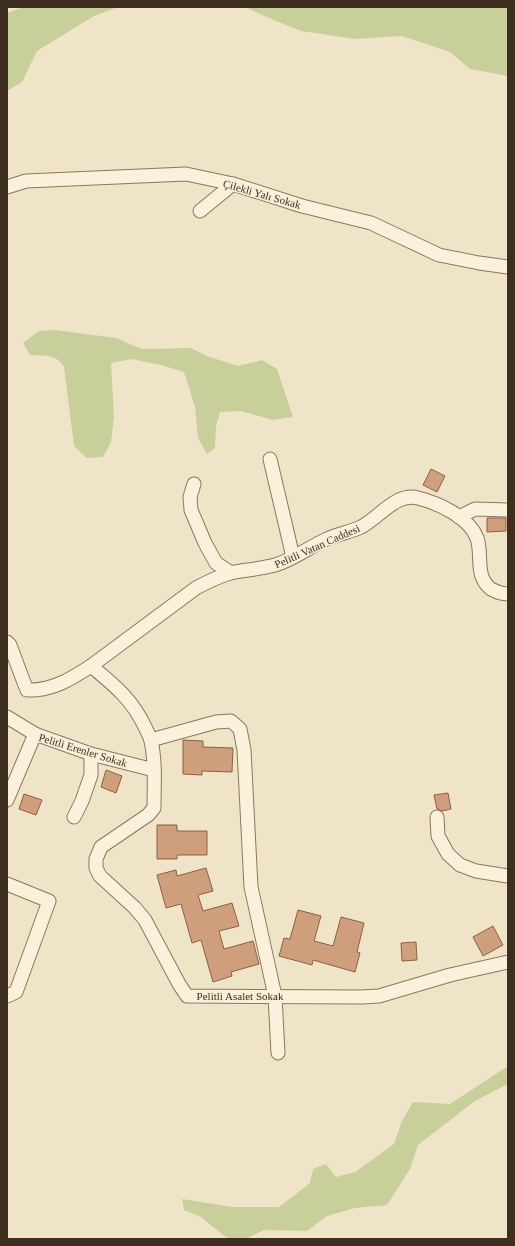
<svg xmlns="http://www.w3.org/2000/svg" width="515" height="1246" font-family="'Times New Roman',serif">
  <style>
    .green { fill: #c9cf9b }
    .building { fill: #cf9f7d; stroke: #8d5f41 }
    .lines { fill: none; stroke-linecap: round; stroke-linejoin: round }
    .minor-casing { stroke: #8d765c; stroke-width: 15 }
    .minor { stroke: #faf1dc; stroke-width: 13 }
    .labels { text-anchor: middle; dominant-baseline: central; stroke-width: 3; stroke-linejoin: round; paint-order: stroke }
    .street-label { font-size: 11px; fill: #3d2e20; stroke: #f7eed8 }
  </style>
  <rect width="100%" height="100%" fill="#f0e4c8"/>
  <!-- green -->
  <g class="green">
    <polygon points="23,7 118,7 94,16 37,51 22,82 7,91 7,13"/>
    <polygon points="245,7 508,7 508,76 470,69 450,52 402,36 355,39 301,31 264,16"/>
    <path d="M55,330L116,338L142,349L191,348L207,356L238,366L262,360L277,369L293,417L273,420L241,411L220,412L216,427L215,448L207,454L198,438L195,407L184,372L161,365L131,359L111,363L114,417L111,442L103,457L87,458L74,446L64,367C57,354 44,356 30,355L23,343L39,331Z"/>
    <polygon points="508,1066 508,1084 475,1101 418,1145 410,1169 387,1205 355,1208 327,1216 307,1231 264,1230 245,1239 231,1239 224,1236 201,1217 184,1210 182,1199 233,1207 279,1207 310,1183 313,1169 326,1164 336,1177 355,1172 394,1144 402,1121 413,1102 450,1104"/>
  </g>
  <!-- building -->
  <g class="building">
    <polygon points="431,469 445,476 437,492 423,485"/>
    <polygon points="487,518 506,518 506,531 487,532"/>
    <polygon points="183,740 203,741 203,747 233,748 232,772 202,771 202,775 183,774"/>
    <polygon points="106,770 122,776 116,793 101,787"/>
    <polygon points="448,793 451,809 442,811 437,809 434,795"/>
    <polygon points="24,794 42,800 36,815 19,809"/>
    <polygon points="157,825 177,825 177,831 207,831 207,855 177,855 177,859 157,859"/>
    <polygon points="206,868 213,891 198,895 203,911 232,903 239,926 219,931 224,949 253,941 259,964 231,972 232,976 213,982 201,940 192,943 181,904 166,908 157,875 176,870 177,876"/>
    <polygon points="298,910 321,916 314,941 333,946 341,917 364,923 357,952 360,953 355,972 313,960 312,965 279,956 284,938 290,939"/>
    <polygon points="493,926 503,945 483,956 473,937"/>
    <polygon points="416,942 417,960 402,961 401,943"/>
  </g>
  <g class="lines">
    <defs>
      <g id="minor">
        <polyline points="7,187 26,181 186,174 233,184 302,206 371,223 439,255 479,263 508,267"/>
        <polyline points="200,211 233,184"/>
        <polyline points="270,459 293,557"/>
        <polyline points="194,484 190,497 191,510 205,543 216,563 231,573"/>
        <polyline points="459,517 475,509 508,510"/>
        <path d="M7,642L10,645L23,680L27,690C52,691 71,679 91,666L196,588C207,582 218,577 230,573C245,570 260,569 275,565C293,560 309,547 327,539C338,534 350,532 361,527C379,518 396,492 418,498C438,503 469,517 477,538C483,555 474,576 491,589C497,592 501,594 508,594"/>
        <path d="M91,666C114,685 132,699 145,727C147,731 150,736 151,741C156,762 154,786 154,808L148,815L101,847L96,859V868L100,876L135,908L145,920L179,984L187,996L362,997L379,996L450,975L508,962"/>
        <polyline points="7,717 35,734"/>
        <polyline points="151,740 216,722 231,721 240,729 244,750 251,887 275,996 278,1053"/>
        <polyline points="7,800 35,734 91,754 154,770"/>
        <polyline points="74,817 82,801 91,775 91,754"/>
        <polyline points="437,817 438,836 448,854 460,865 476,871 508,876"/>
        <polyline points="7,884 49,901 16,992 7,996"/>
      </g>
    </defs>
    <!-- minor casing -->
    <use href="#minor" class="minor-casing"/>
    <!-- minor -->
    <use href="#minor" class="minor"/>
  </g>
  <g class="labels">
    <!-- street labels -->
    <g class="street-label">
      <text transform="translate(262 194) rotate(16)">Çilekli Yalı Sokak</text>
      <text transform="translate(317 546) rotate(-24)">Pelitli Vatan Caddesi</text>
      <text transform="translate(83 750) rotate(17)">Pelitli Erenler Sokak</text>
      <text x="240" y="996">Pelitli Asalet Sokak</text>
    </g>
  </g>
  <!-- border -->
  <rect width="515" height="1246" fill="none" stroke="#3d2e20" stroke-width="16"/>
</svg>
